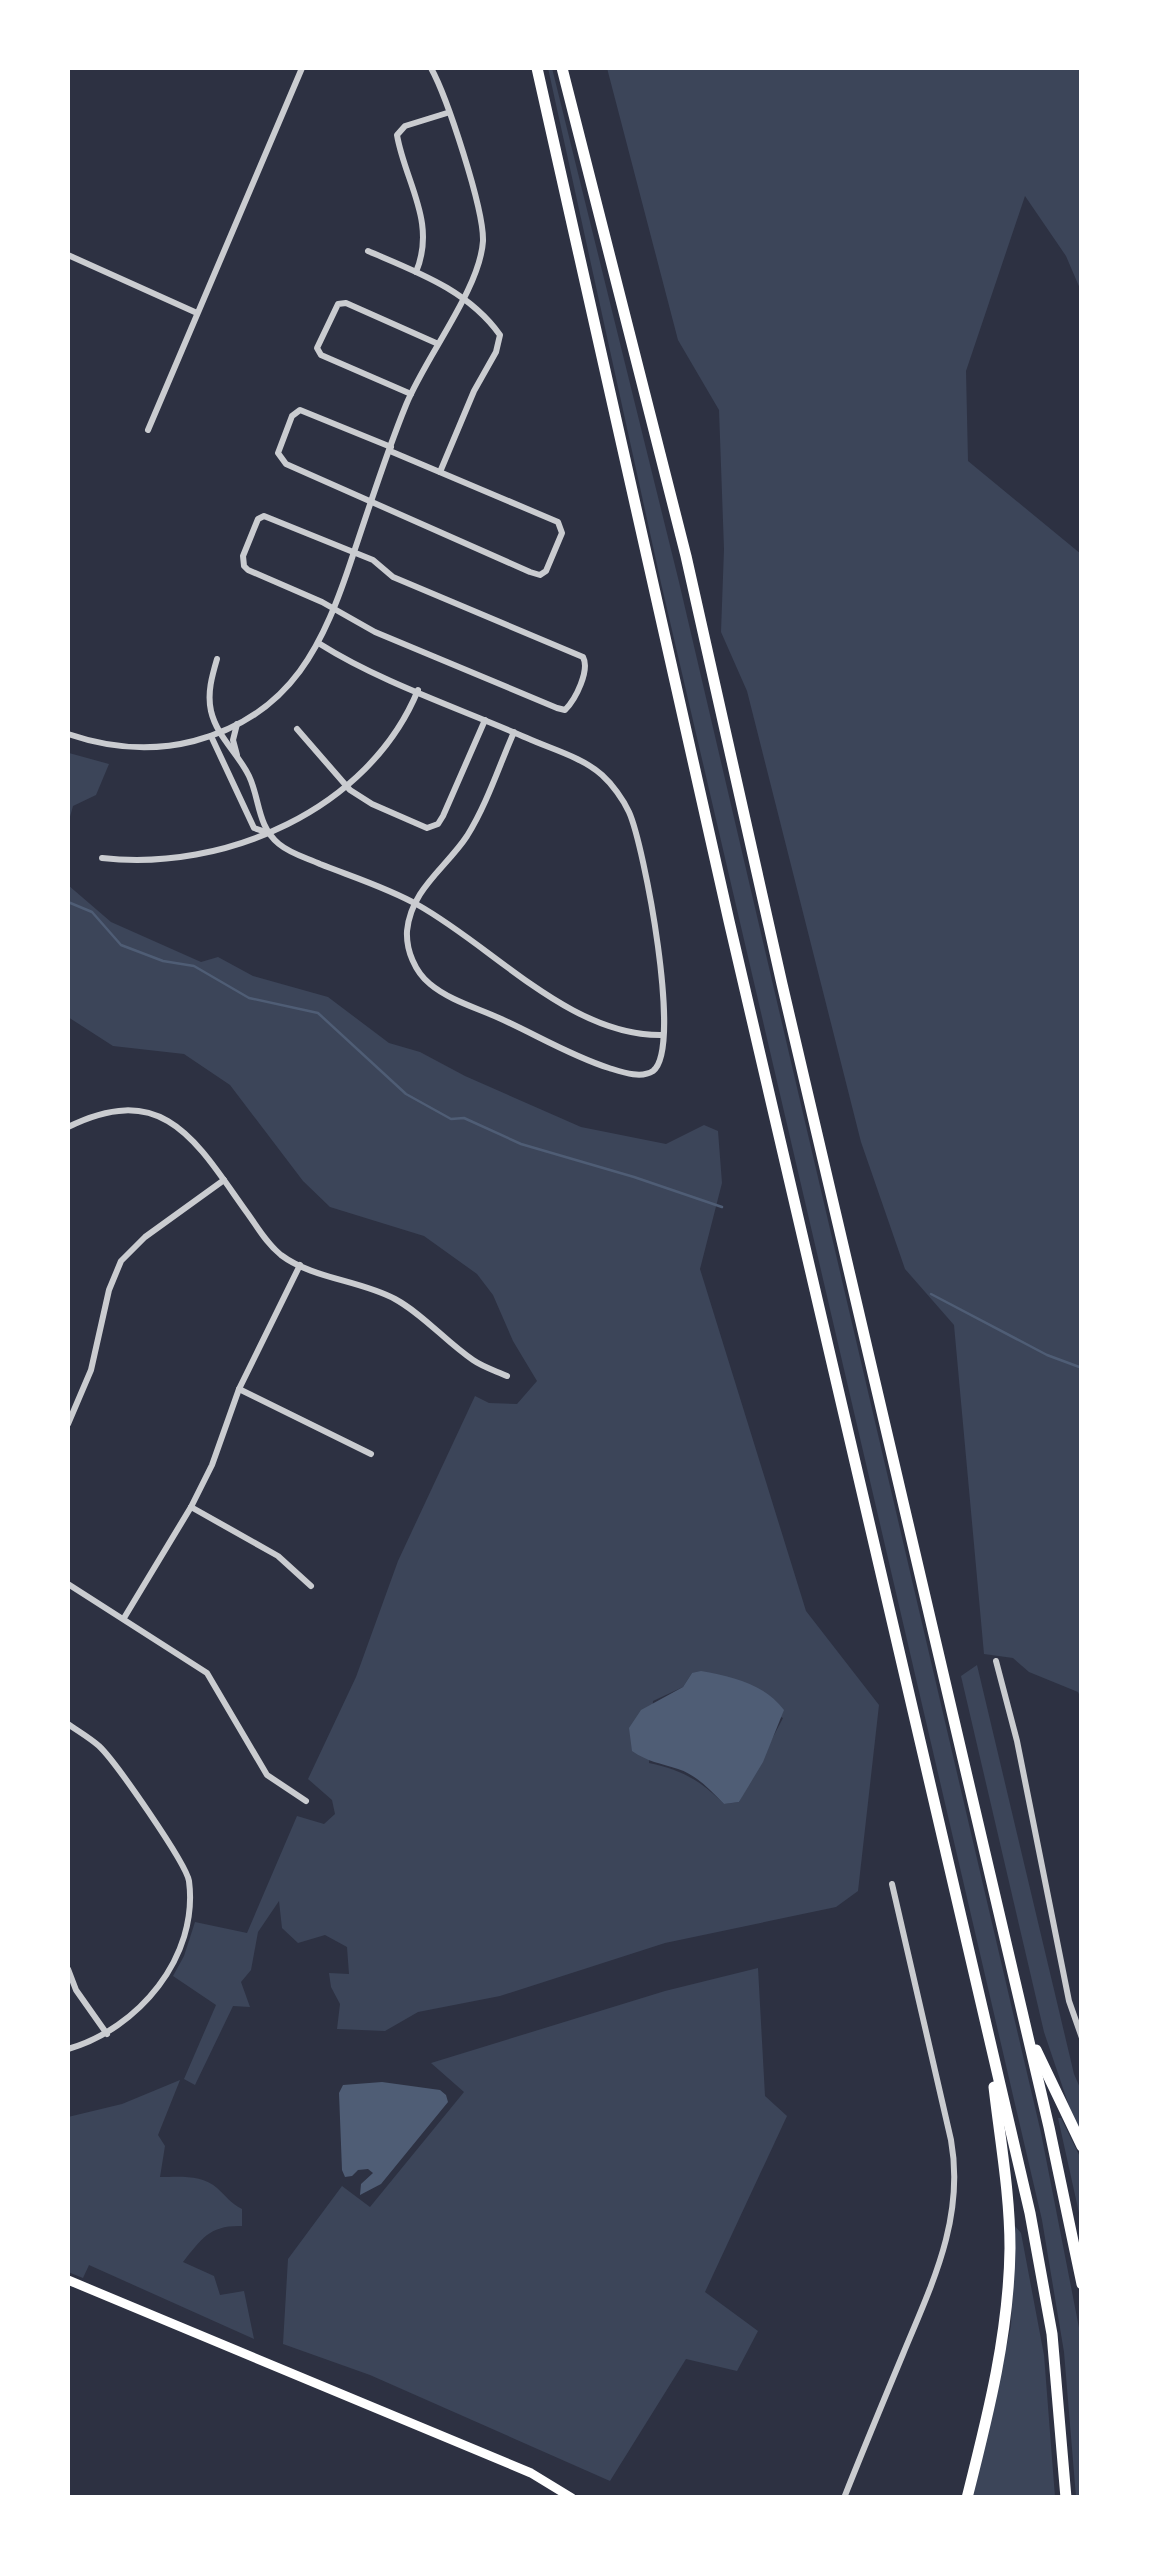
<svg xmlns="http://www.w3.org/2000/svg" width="1149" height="2565" font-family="'Noto Sans',sans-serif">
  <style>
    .green { fill: #3c4559; fill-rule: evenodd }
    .water { fill: #4f5d75 }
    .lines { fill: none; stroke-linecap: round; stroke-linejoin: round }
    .stream { stroke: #4f5d75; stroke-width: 2.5 }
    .minor { stroke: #caccd0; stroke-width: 6 }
    .secondary { stroke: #fff; stroke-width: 9 }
    .motorway { stroke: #fff; stroke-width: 11 }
  </style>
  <rect width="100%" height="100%" fill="#2d3142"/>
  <!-- green -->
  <g class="green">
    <polygon points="548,68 552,68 679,582 1041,2133 1081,2338 1081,2497 1076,2497 1064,2352 1042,2220 661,583"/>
    <polygon points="607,68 1081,68 1081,291 1066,256 1025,196 966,371 968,461 1081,554 1081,1699 1078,1692 1029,1672 1013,1658 984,1654 954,1325 905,1269 861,1142 747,691 721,632 724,549 719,410 678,340"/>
    <polygon points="69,753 109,764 96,795 73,806 68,824"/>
    <path d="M68,885L111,922L201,962L218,957L253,976L328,997L389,1043L420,1052L465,1076L581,1127L666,1144L704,1125L718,1131L722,1183L700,1269L806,1611L879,1705L858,1891L836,1907L665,1943L500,1996L418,2012L385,2031L337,2029L340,2004L331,1987L329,1973L349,1974L347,1947L325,1935L298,1943L282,1928L279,1901L258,1932L251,1970L241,1982L250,2007L233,2006L195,2085L184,2079L216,2005L173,1976L184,1956L195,1922L247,1933L297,1816L324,1824L335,1814L332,1800L308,1779L356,1677L398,1561L475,1396L489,1403L517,1404L537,1381L513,1341L493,1295L477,1274L424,1236L330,1207L303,1181L230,1085L184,1054L113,1046L68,1017ZM692,1673L783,1718L739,1802L724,1804C700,1780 682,1770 649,1763L653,1701L683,1687Z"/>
    <polygon points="977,1665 1074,2074 1081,2090 1081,2131 1070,2109 1044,2032 961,1676"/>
    <polygon points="758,1968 765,2096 787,2116 705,2292 758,2331 737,2371 686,2359 610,2481 370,2375 283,2344 288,2259 342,2186 370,2207 464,2092 431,2063 665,1991"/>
    <path d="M180,2080L158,2135L165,2146L160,2177C178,2177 202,2174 217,2188C226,2196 230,2203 242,2209V2226C210,2225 202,2238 183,2262L214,2276L220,2295L244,2291L254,2339L89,2265L83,2278L68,2272V2117L122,2104Z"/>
    <polygon points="1058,2118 1061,2118 1081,2159 1081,2222"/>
    <polygon points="1014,2225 1021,2233 1044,2355 1055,2497 973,2498 1011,2326"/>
  </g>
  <!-- water -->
  <g class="water">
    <path d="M701,1671C733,1677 763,1683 784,1710L763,1762L739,1802L724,1804C710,1790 697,1775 678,1769C660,1763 648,1762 632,1751L629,1728L641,1710L683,1687L692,1673Z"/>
    <polygon points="382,2082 440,2090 446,2095 448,2102 381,2184 360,2195 361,2184 373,2173 368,2169 358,2170 352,2176 345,2177 342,2170 339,2093 343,2085"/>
  </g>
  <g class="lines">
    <!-- stream -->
    <g class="stream">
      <polyline points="68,902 92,912 121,945 163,961 194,966 249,998 318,1013 406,1094 451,1119 464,1118 521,1144 634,1177 722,1207"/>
      <polyline points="931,1294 1047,1355 1082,1368"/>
    </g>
    <!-- minor -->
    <g class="minor">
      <path d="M368,251C417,272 468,290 500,335L496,352L474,391L440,472"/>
      <polyline points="68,255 197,313"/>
      <path d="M416,272C437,222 405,182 397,135L405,126L447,113"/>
      <polyline points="411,394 321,355 317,348 338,304 346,303 436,343"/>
      <polyline points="148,430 302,68"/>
      <polyline points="390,451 558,522 562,533 546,571 540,575 530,572 286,464 278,453 292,416 300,410 391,447"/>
      <path d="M264,516L373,560L393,577L583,657C590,670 576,699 565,710L557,708L375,632L322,602L248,570L244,566L243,556L258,519Z"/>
      <path d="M320,644C380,682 461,709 527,738C551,749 582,757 602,775C612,784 623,799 629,812C644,845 683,1049 653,1071C641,1079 622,1072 609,1068C571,1056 535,1034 499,1018C477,1008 449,1000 430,984C415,972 406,950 407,931C411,889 446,868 467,836C487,804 499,766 514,732"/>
      <path d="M217,659C212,676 207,693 211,711C217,737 238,753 249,776C260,799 257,826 279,844C291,854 307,858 320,864C353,877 388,888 418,905C495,948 571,1037 663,1035"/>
      <polyline points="297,729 350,790 372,804 427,828 438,824 443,816 485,720"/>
      <path d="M68,734C109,748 151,752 194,741C293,715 324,643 353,555C370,505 386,454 406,405C426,356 480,289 483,241C484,209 447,97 431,68"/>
      <polyline points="211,736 254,828 269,833"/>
      <polyline points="237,755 233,740 237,724"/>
      <path d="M102,858C224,872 369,810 418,690"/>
      <path d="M68,1127C165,1079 197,1143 248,1214C258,1228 267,1244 281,1255C313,1279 360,1280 395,1299C424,1315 445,1341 473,1360C483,1367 496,1371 507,1376"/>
      <polyline points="239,1389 371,1454"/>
      <polyline points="68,1424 91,1370 109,1290 121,1261 145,1237 224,1180"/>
      <polyline points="191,1507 278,1556 311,1586"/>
      <polyline points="68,1584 207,1673 267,1775 306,1801"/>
      <polyline points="124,1618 191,1507 212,1465 239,1389 300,1265"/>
      <polyline points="996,1661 1017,1741 1069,2001 1082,2038"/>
      <path d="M68,1724C78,1731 90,1738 99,1746C115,1761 186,1863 189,1881C199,1957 138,2029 68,2049"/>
      <polyline points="68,1969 76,1990 107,2034"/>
      <path d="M844,2498C863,2450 883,2402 903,2354C932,2284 965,2218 951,2140L892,1884"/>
    </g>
    <!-- secondary -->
    <polyline class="secondary" points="68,2280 531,2473 572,2498"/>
    <!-- motorway -->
    <g class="motorway">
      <polyline points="537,68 729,921 1030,2213 1052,2334 1066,2498"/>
      <polyline points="562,68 686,556 782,984 1049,2127 1082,2284"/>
      <polyline points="1036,2050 1082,2146"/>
      <path d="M967,2498C988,2415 1009,2333 1010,2248C1010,2194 1000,2140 994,2087"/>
    </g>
  </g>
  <!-- border -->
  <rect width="1149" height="2565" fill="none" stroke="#ffffff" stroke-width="140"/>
</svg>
